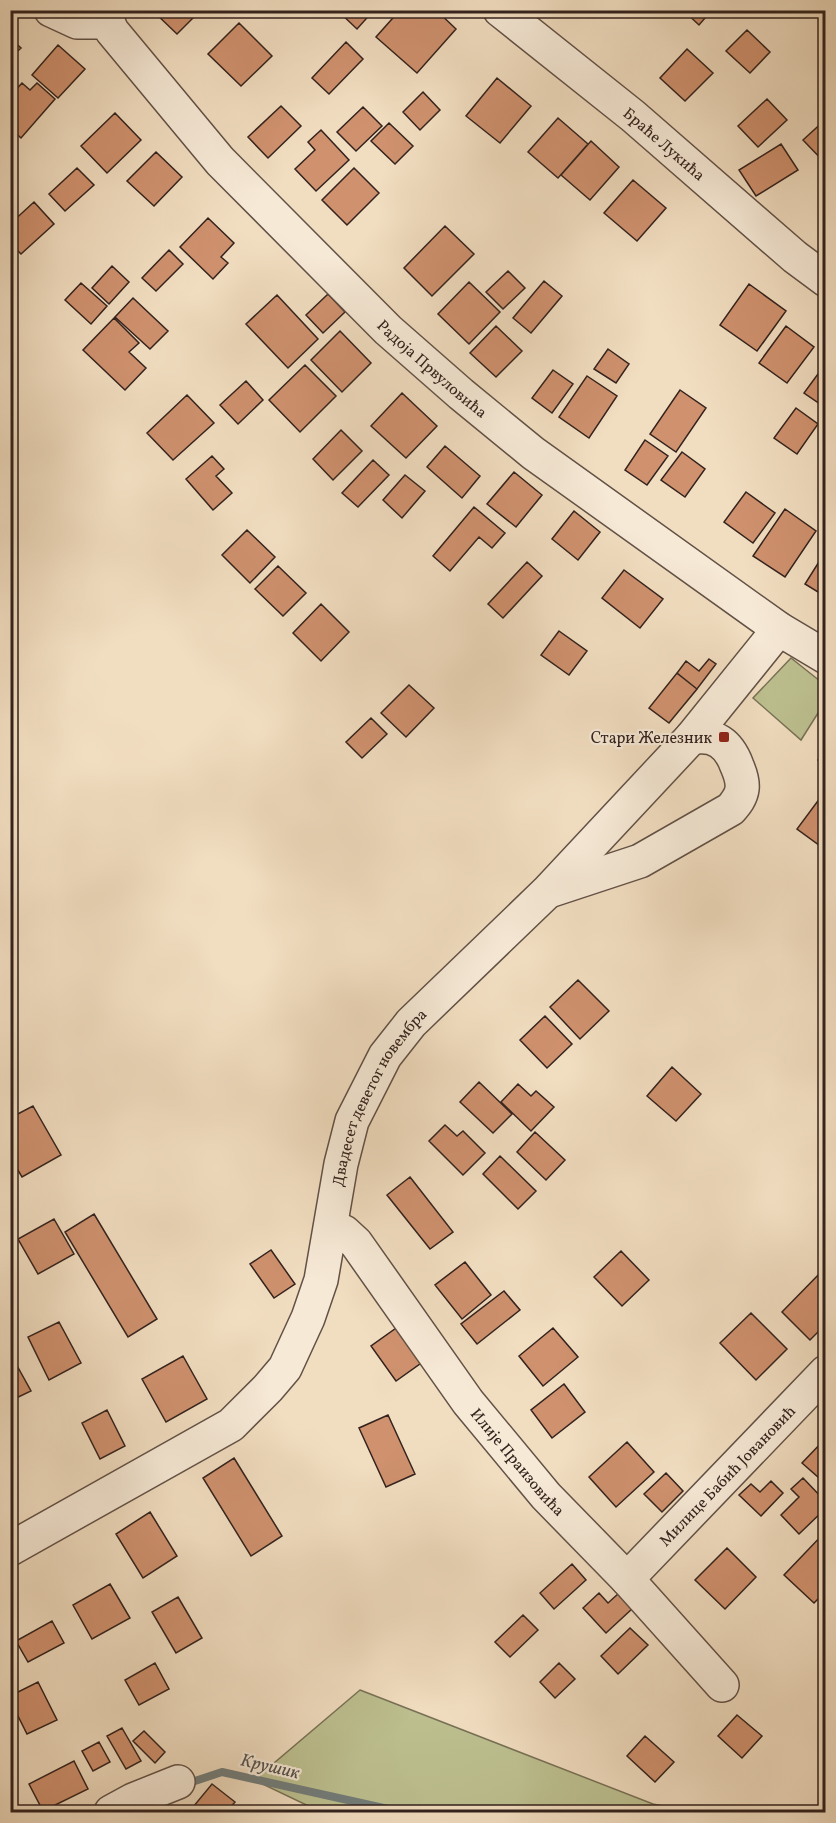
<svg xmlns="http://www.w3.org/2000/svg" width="836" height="1823" font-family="Vollkorn,serif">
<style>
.green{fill:#bdc090;stroke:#787156;stroke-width:1.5}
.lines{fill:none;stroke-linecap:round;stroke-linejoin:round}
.stream{stroke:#727d7b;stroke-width:8}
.building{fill:#cf916e;stroke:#33221d;stroke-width:1.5}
.minor-casing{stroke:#625146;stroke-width:36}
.minor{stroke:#f6e9d6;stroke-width:33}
.poi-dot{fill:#8f2418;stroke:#f6e9d6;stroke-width:2}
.labels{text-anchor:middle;stroke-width:4.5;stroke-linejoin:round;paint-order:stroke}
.street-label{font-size:16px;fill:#33221d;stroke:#f6e9d6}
.poi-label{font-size:16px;fill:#33221d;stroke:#f6e9d6;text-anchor:end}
.water-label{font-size:18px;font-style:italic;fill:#52504c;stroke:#f6e9d6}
</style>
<rect width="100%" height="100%" fill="#f1ddc0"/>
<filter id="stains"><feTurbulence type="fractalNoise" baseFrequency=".00333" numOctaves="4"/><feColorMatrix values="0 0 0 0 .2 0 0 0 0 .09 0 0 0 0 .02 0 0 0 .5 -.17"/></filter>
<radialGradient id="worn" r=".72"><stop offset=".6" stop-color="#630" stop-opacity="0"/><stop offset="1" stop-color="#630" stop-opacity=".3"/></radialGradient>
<!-- green -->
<path class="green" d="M791 658 825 685V702L801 740 753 698Z
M360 1690 653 1804 692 1812H321L254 1780Z"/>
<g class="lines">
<!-- stream -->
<path class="stream" d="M183 1785 222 1772 388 1809 398 1812"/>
</g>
<!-- building -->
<path class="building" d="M152 10H200V11L177 34Z
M337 10H374L357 29Z
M400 10H436L456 29 417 73 376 37Z
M683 10H712L699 25Z
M239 23 272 56 241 86 208 54Z
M747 30 770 52 750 73 726 51Z
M10 38 21 48 10 58Z
M346 42 363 59 329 94 312 78Z
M58 45 85 69 58 98 32 75Z
M687 49 713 73 685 101 660 78Z
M497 78 531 106 500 143 466 116Z
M22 83 30 90 37 83 55 99 21 138 10 128V96Z
M423 92 440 110 420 130 403 112Z
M767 99 787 120 758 147 738 126Z
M281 106 301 126 268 158 248 137Z
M363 107 382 126 356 151 337 132Z
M115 113 141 140 107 173 81 146Z
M558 118 588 144 558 178 528 152Z
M826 119V164L803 140Z
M389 123 413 146 395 164 371 141Z
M321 130 349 160 316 191 295 169 315 150 308 142Z
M591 141 619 167 590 200 561 175Z
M781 144 798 170 756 196 739 170Z
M156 152 182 177 154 206 127 181Z
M77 168 94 185 65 211 49 194Z
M354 168 379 193 347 225 322 200Z
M633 180 666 208 637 241 604 213Z
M34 202 54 224 21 254 10 243V224Z
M208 218 234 243 221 257 228 263 213 279 180 247Z
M445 226 474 254 432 296 404 268Z
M169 250 183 264 156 291 142 278Z
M112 266 129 282 109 304 92 288Z
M508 271 525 288 503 309 486 292Z
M544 281 562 296 531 333 513 318Z
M469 282 500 312 469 344 438 314Z
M81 283 107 306 91 324 65 300Z
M749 284 786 311 757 351 720 325Z
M328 294 345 312 323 333 306 315Z
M277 295 318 339 288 368 246 324Z
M133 298 168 331 150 349 115 317Z
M114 318 139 343 129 352 146 368 125 390 83 350Z
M496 326 522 351 496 377 470 353Z
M786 326 814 347 787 383 759 363Z
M340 331 371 363 342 392 311 360Z
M608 349 629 364 616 383 594 369Z
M826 363V408L804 393Z
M305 365 336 396 300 432 269 400Z
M553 370 573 384 552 413 532 398Z
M587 376 617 396 589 438 559 417Z
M246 381 263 400 238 424 220 405Z
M680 390 706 408 676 452 650 434Z
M402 393 437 426 406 458 371 426Z
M187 395 214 423 173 460 147 433Z
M796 408 818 424 797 454 774 438Z
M341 430 362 451 333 480 313 459Z
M645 440 668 456 647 485 625 470Z
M445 446 480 476 462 498 427 467Z
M682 452 705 469 685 497 661 480Z
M212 456 224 469 216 476 232 493 213 510 186 479Z
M373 460 389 475 358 507 342 493Z
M514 472 542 495 516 527 487 504Z
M405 475 425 491 402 518 383 500Z
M746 492 775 513 753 543 724 522Z
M474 507 505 533 492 548 479 537 450 571 433 556Z
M785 509 816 531 785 577 753 556Z
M574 511 600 532 578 560 552 539Z
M247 530 275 557 250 583 222 555Z
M822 557 826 559V597L805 584Z
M527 562 542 576 503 618 488 604Z
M278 566 306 593 283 616 255 589Z
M624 570 663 599 640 628 602 598Z
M321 604 349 632 321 661 293 633Z
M559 631 587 651 569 675 541 655Z
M709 659 716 664 697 689 677 673 686 661 699 671Z
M677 673 697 689 669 723 649 708Z
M409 685 434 708 406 737 381 713Z
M371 718 387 734 362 758 346 742Z
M826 750V765L818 760Z
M826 790V845L823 848 797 829Z
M578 980 609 1011 580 1039 550 1007Z
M545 1016 572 1044 547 1068 520 1040Z
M672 1067 701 1094 676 1121 647 1096Z
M479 1082 512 1114 493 1133 460 1102Z
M518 1084 531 1096 536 1091 554 1107 531 1131 501 1102Z
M33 1106 61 1155 22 1177 10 1157V1118Z
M445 1125 457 1136 463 1131 485 1153 463 1175 429 1141Z
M535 1132 565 1160 546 1180 517 1152Z
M500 1156 536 1191 518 1209 483 1174Z
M410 1177 453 1232 430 1249 387 1195Z
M94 1214 157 1319 128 1337 65 1232Z
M54 1219 74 1254 38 1274 18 1239Z
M271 1250 295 1284 274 1298 250 1264Z
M621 1251 649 1280 622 1306 594 1277Z
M465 1262 491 1295 462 1319 435 1285Z
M824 1269 826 1324 810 1340 782 1312Z
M504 1291 520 1310 477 1344 461 1324Z
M751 1313 787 1349 756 1380 720 1343Z
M59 1322 81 1363 49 1380 28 1337Z
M399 1326 424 1361 396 1381 371 1346Z
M553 1328 578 1357 543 1386 519 1356Z
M10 1353 31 1391 10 1401Z
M183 1356 207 1399 166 1422 142 1379Z
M564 1384 585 1412 552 1438 531 1410Z
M107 1410 125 1446 100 1459 82 1423Z
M388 1415 415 1474 386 1487 359 1428Z
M824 1440 826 1442V1484L802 1463Z
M627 1442 654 1472 616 1507 589 1477Z
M234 1458 282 1536 251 1556 203 1478Z
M666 1473 683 1491 662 1512 644 1494Z
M803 1478 826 1502V1508L799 1534 781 1515 799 1497 791 1489Z
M771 1481 783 1493 761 1516 739 1495 751 1484 760 1492Z
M150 1512 177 1556 143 1578 116 1534Z
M826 1531V1591L814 1603 784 1575Z
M727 1548 756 1577 725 1609 695 1580Z
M572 1564 586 1580 554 1609 540 1593Z
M110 1584 130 1618 92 1639 73 1605Z
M599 1593 608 1603 619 1593 633 1608 606 1633 583 1608Z
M178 1597 202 1638 176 1653 152 1612Z
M523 1615 538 1630 510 1657 495 1642Z
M52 1621 64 1643 28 1662 16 1641Z
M630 1628 648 1645 618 1674 601 1656Z
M155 1663 169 1689 139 1705 125 1680Z
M559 1663 575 1679 555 1698 540 1682Z
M38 1682 57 1720 27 1734 10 1700V1696Z
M737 1715 762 1736 742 1758 718 1736Z
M122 1728 141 1761 126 1769 107 1736Z
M144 1731 165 1752 155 1763 133 1741Z
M645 1736 674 1762 655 1782 627 1756Z
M99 1742 110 1762 93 1771 82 1751Z
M74 1761 88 1789 43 1811 29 1784Z
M212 1784 235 1802 226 1812H200L193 1807Z"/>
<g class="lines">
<!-- minor casing -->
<g class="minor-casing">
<g id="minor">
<path d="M51 10 77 22H108"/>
<path id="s1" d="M109 10 108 22 112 31 220 161 388 330 461 394 533 453 779 629 826 657"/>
<path id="s2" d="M500 10 633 116 795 257 826 280"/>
<path d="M552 890 640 861 731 809C736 803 741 797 742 789 743 782 740 773 737 766 729 744 715 733 691 738"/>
<path id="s3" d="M331 1226 344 1232 356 1243 468 1402 546 1496 627 1579 722 1685"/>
<path id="s4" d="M10 1549 231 1425 268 1388 285 1368 308 1318 321 1280 341 1164 352 1121 385 1056 411 1023 547 892 691 738 779 629"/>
<path id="s5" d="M627 1579 826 1372"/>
<path d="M111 1812 133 1800 178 1782"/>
</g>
</g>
<!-- minor -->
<use href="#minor" class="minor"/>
</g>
<!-- markers -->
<rect class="poi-dot" x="718" y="731" width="12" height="12" rx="3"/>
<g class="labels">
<!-- street labels -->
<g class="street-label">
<text dy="6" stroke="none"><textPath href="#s2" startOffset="212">Браће Лукића</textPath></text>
<text dy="6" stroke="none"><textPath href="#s1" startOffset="488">Радоја Првуловића</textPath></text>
<text dy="6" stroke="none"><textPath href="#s4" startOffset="622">Двадесет деветог новембра</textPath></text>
<text dy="6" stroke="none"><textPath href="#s3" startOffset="303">Илије Праизовића</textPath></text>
<text dy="6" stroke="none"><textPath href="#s5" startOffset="144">Милице Бабић Јовановић</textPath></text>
</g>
<!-- poi labels -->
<g class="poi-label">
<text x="712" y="743">Стари Железник</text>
</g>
<!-- water labels -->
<g class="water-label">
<text transform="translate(270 1766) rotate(13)" y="6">Крушик</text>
</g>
</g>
<!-- margin -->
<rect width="836" height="1823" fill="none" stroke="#f1ddc0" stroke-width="36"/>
<rect x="12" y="12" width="812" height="1799" fill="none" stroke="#33221d" stroke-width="3"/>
<rect x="18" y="18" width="800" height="1787" fill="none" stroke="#33221d" stroke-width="1.5"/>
<rect width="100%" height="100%" filter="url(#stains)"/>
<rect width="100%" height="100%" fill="url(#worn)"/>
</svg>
